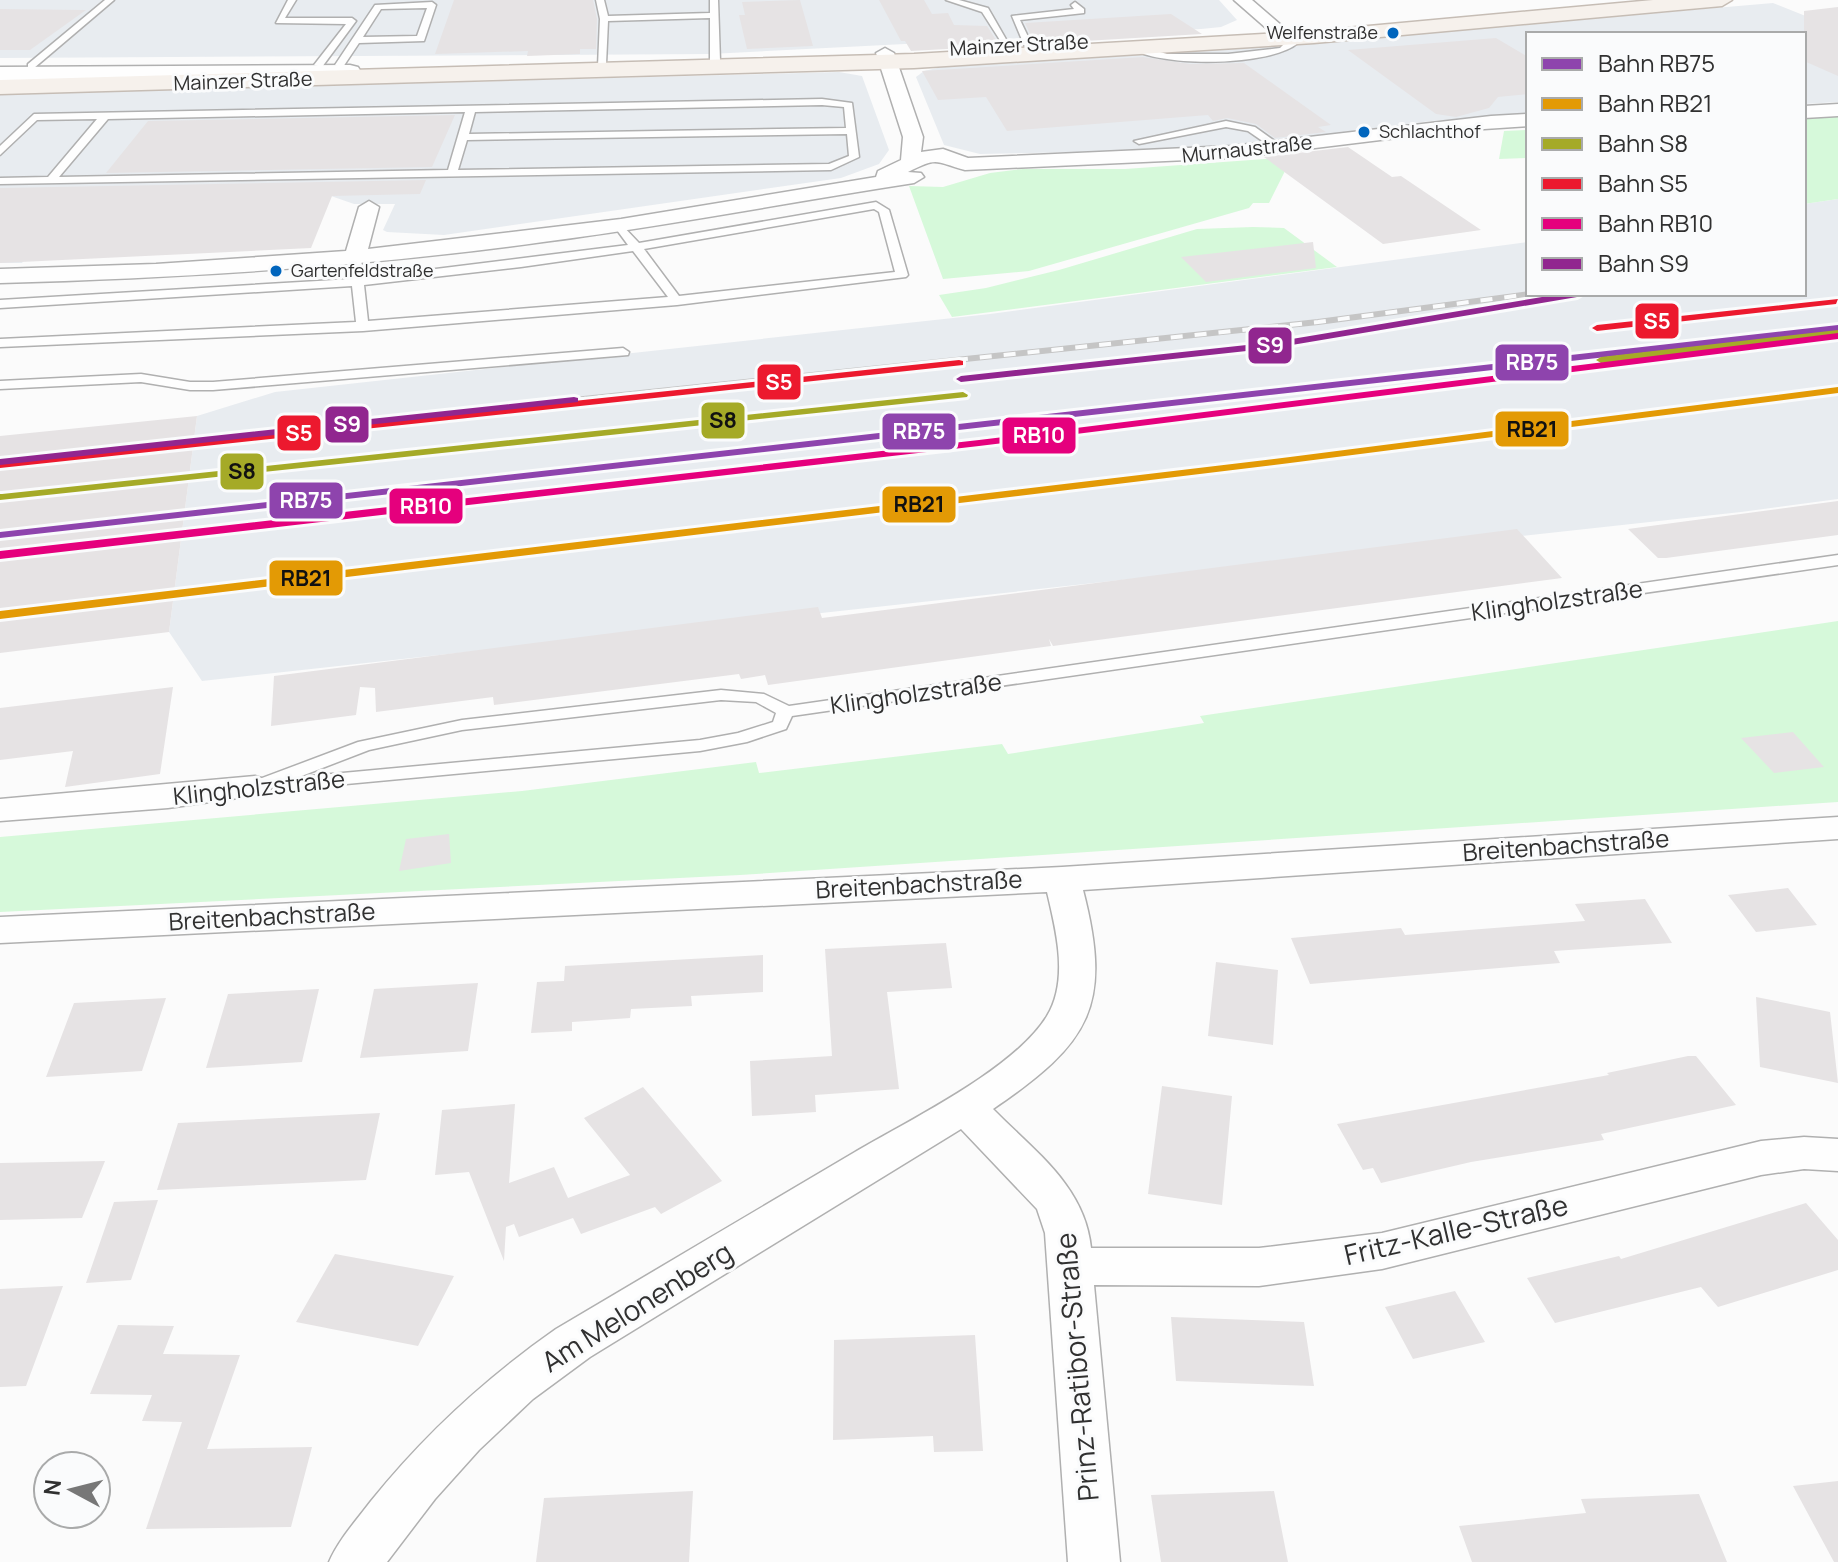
<svg xmlns="http://www.w3.org/2000/svg" width="1838" height="1562" font-family="Manrope,sans-serif">
<style>
.built{fill:#e8ecf0}
.green{fill:#d6f9da}
.building{fill:#e6e3e4}
.lines{fill:none;stroke-linecap:round;stroke-linejoin:round}
.service-casing{stroke:#b0b0b0;stroke-width:3}
.minor-casing{stroke:#b0b0b0;stroke-width:3}
.tertiary-casing{stroke:#b0b0b0;stroke-width:3}
.primary-casing{stroke:#c6bdb5;stroke-width:3}
.service{fill:#fefefe;fill-rule:evenodd}
.minor{fill:#fefefe;fill-rule:evenodd}
.tertiary{fill:#fefefe;fill-rule:evenodd}
.primary{fill:#f6f1ec;fill-rule:evenodd}
.rail-casing{stroke:#c5c5c5;stroke-width:6}
.rail{stroke:#fafbfc;stroke-width:4;stroke-dasharray:12;stroke-linecap:butt}
.rail-1-casing{stroke:#fafbfc;stroke-width:6}
.rail-2-casing{stroke:#fafbfc;stroke-width:6}
.rail-3-casing{stroke:#fafbfc;stroke-width:6}
.rail-4-casing{stroke:#fafbfc;stroke-width:6}
.rail-5-casing{stroke:#fafbfc;stroke-width:6}
.rail-6-casing{stroke:#fafbfc;stroke-width:6}
.rail-1{fill:#8e44ad;fill-rule:evenodd}
.rail-2{fill:#e39a05;fill-rule:evenodd}
.rail-3{fill:#a5aa27;fill-rule:evenodd}
.rail-4{fill:#ec192e;fill-rule:evenodd}
.rail-5{fill:#e5007d;fill-rule:evenodd}
.rail-6{fill:#91268f;fill-rule:evenodd}
.bus-dot{fill:#0065bd;stroke:#fafbfc;stroke-width:3}
.labels{text-anchor:middle;stroke-width:6;stroke-linejoin:round;paint-order:stroke}
.far-bus-label{font-size:18px;fill:#303030;stroke:#fafbfc;text-anchor:start}
.far-street-label{font-size:20px;fill:#303030;stroke:#fafbfc}
.street-label{font-size:24px;fill:#303030;stroke:#fafbfc}
.near-street-label{font-size:28px;fill:#303030;stroke:#fafbfc}
.line-badge{stroke:#fafbfc;stroke-width:3}
.badge-label{font-size:22px;text-anchor:middle;font-weight:bold;fill:#fff}
.pale-badge-label{font-size:22px;text-anchor:middle;font-weight:bold;fill:#111}
</style>
<rect width="100%" height="100%" fill="#fbfbfb"/>
<!-- built -->
<path class="built" d="M0 0H1219L1237 20 1221 27 1201 29 710 54 0 58Z
M1773 3 1838 29V102L1804 104V34H1528V114L1431 121 1240 145 1131 151 980 154 944 145 916 77 924 71 946 66 1273 46Z
M839 72 862 76 889 150 879 164 841 178 444 235 387 232 383 230 395 204H354L331 196 31 250 22 263H0V94Z
M1838 199V499L1741 512 202 681 169 632 197 416 275 392 990 314 1528 242V294H1804V204Z"/>
<!-- green -->
<path class="green" d="M1838 116V199L1804 204V118Z
M1528 130V158L1499 159 1504 131Z
M1292 157 1269 203H1253L1249 208 1029 271 943 279 909 186 943 187 990 173 1023 169H1125Z
M1253 227 1284 228 1337 267 952 317 939 295 986 288 1059 270 1197 229Z
M1838 621V802L740 875 0 912V837L522 791 756 762 759 773 1002 744 1008 754 1204 723 1200 716Z"/>
<!-- building -->
<path class="building" d="M454 0H593L597 19 596 49H580V54L527 56 528 51 435 54Z
M800 0 813 46 747 49 739 15H745L742 2Z
M879 0H924L932 14 948 13 954 25 987 26 1000 46 911 51 905 41H901Z
M1838 7V76L1804 61V11Z
M0 9 86 10 30 50H0Z
M1171 14 1202 34 1035 44 1025 23Z
M1496 38 1528 57V94L1498 97 1489 108 1456 117 1436 114 1348 50Z
M1143 57 1190 64 1244 63 1331 125 1318 127 1326 132 1275 138 1256 124 1227 118 1213 121 1208 115 1007 131 986 97 938 100 922 71Z
M455 115 432 167 106 173 148 121Z
M1348 147 1392 177 1401 176 1481 230 1383 244 1264 157Z
M426 180 420 194 332 196 311 248 0 263V188Z
M1313 242 1316 268 1206 282 1181 257Z
M197 416 169 632 0 653V436Z
M1838 501V535L1666 558H1658L1628 529Z
M1517 529 1562 578 1053 646 1049 639 1051 646 768 685 765 675 741 679 739 674 494 705 493 697 376 712 375 688 360 687 356 715 271 726 274 676 818 607 822 618Z
M173 687 160 774 65 787 73 751 0 760V708Z
M1793 732 1824 767 1774 773 1741 738Z
M449 834 451 863 399 871 406 839Z
M1788 888 1817 925 1756 932 1728 895Z
M1645 899 1672 943 1554 951 1560 963 1310 984 1291 938 1401 928 1405 935 1585 921 1575 904Z
M946 943 952 988 887 992 899 1089 815 1095 816 1112 752 1116 750 1061 832 1056 825 949Z
M763 955V992L691 996 692 1006 631 1009 630 1018 572 1022V1031L531 1033 537 982 564 981 565 966Z
M1216 962 1278 970 1273 1045 1208 1036Z
M478 983 468 1051 360 1058 374 989Z
M319 989 302 1062 206 1068 228 994Z
M1756 997 1830 1012 1838 1083 1760 1067Z
M166 998 142 1071 46 1077 74 1003Z
M1688 1056H1696L1736 1105 1601 1134 1604 1140 1471 1162 1381 1183 1373 1168 1363 1170 1337 1124 1609 1075 1607 1073Z
M1162 1086 1232 1096 1222 1205 1148 1194Z
M643 1087 722 1181 661 1214 655 1207 581 1234 573 1218 519 1237 514 1224 506 1227 504 1261 469 1172 435 1175 442 1110 515 1104 509 1183 554 1167 568 1198 630 1175 584 1118Z
M380 1113 366 1180 157 1190 178 1123Z
M105 1161 82 1218 0 1220V1163Z
M158 1200 131 1280 86 1283 114 1202Z
M1806 1203 1838 1240V1270L1718 1307 1701 1287 1555 1323 1527 1278 1619 1256 1621 1259Z
M335 1254 454 1276 418 1346 296 1322Z
M63 1286 26 1386 0 1387V1289Z
M1455 1291 1485 1342 1413 1359 1385 1307Z
M1171 1317 1304 1322 1314 1386 1176 1381Z
M118 1325 174 1326 163 1354 240 1355 207 1449 312 1447 291 1527 146 1529 182 1422 142 1421 152 1395 90 1394Z
M975 1335 983 1451 934 1452 933 1436 833 1440 834 1340Z
M1838 1481V1562H1834L1793 1486Z
M693 1491 689 1562H536L544 1498Z
M1274 1491 1288 1562H1161L1151 1495Z
M1699 1494 1727 1562H1472L1459 1526 1586 1513 1581 1499Z"/>
<g class="lines">
<!-- service casing -->
<g class="service-casing">
<path id="service" d="M105 0H114L34 68H28V64Z
M288 0H296L285 18H352L356 21 322 67 314 65 346 24 276 23Z
M596 0H604L608 16 710 13V0H718L720 61 715 64 710 61V18L608 21 606 64 598 66 600 19Z
M946 0H959L988 8 1011 48H1005L982 12Z
M432 2 436 5 424 41 359 43 343 67 335 65 375 5ZM427 8 417 36 363 37 381 9Z
M1075 2 1084 9V13L1020 20 1032 45 1025 47 1012 16 1074 9 1071 5Z
M1293 35 1298 43C1272 66 1160 68 1131 48L1135 45 1167 54H1228L1280 48Z
M822 99 852 103 859 157 831 170 0 184V178L48 177 97 119 37 120 0 155V146L34 114ZM822 105 844 107 846 128 469 134 475 112ZM465 112 448 170 59 177 108 119ZM847 134 849 156 829 164 458 170 467 140Z
M1226 121 1255 127 1283 147 1274 149 1248 131 1226 127 1139 144 1134 141Z
M876 202 889 210 908 275 906 277 677 305 363 331 0 347V339L356 322 352 286 0 308V300L352 279 349 258 355 255 361 258 363 278 628 245 614 226 620 223 639 243ZM874 209 879 212 895 272 679 296 644 249ZM633 251 668 297 368 321 364 285 521 267Z
M623 348 629 352 628 355 213 390H190L141 382 0 389V381L141 374 190 382H213Z
M1838 555V565L792 716 786 729 747 742 700 751 282 790 274 786 255 793 246 787 249 783 358 742 462 720 721 690 764 694 789 706ZM721 700 756 702 776 713 773 722 738 733 700 740 299 777 369 750 462 730Z"/>
</g>
<!-- minor casing -->
<g class="minor-casing">
<path id="minor" d="M1234 0H1252L1296 38 1288 43 1282 42Z
M885 48 894 53 923 137 921 152 943 149 968 158 1232 146 1491 116 1528 114V126L1454 131 1232 158 965 170C935 162 939 156 908 172L921 173 924 177 914 183C790 202 667 226 543 242 363 267 182 278 0 283V269L156 264 346 251 359 207 369 201 379 207 368 249 621 219 876 177 878 171 901 160 903 137 876 53Z
M1838 104V116L1804 118V106Z
M255 776 267 780 272 787 267 794 168 808 0 821V799Z
M1838 817V839L1083 890C1113 1006 1090 1043 993 1109 1034 1151 1085 1186 1091 1248H1259L1382 1233 1761 1141 1804 1137 1838 1139V1171L1804 1169 1761 1175 1382 1269 1259 1286 1094 1285 1120 1562H1068L1045 1233 1037 1209 961 1129 590 1357 533 1399 479 1450 435 1499 387 1562H329C339 1539 356 1521 371 1501 425 1434 486 1378 556 1329 656 1270 755 1211 855 1152 909 1120 1015 1069 1047 1016 1069 980 1056 930 1047 892L0 943V917L1062 867Z"/>
</g>
<!-- tertiary casing -->
<g class="tertiary-casing">
<path id="tertiary" d="M350 65 358 67 361 72 358 77 0 81V67Z"/>
</g>
<!-- primary casing -->
<g class="primary-casing">
<path id="primary" d="M1653 0H1732L1722 6 1314 43 914 68 0 94V80L914 54 1314 31Z"/>
</g>
<!-- service -->
<use href="#service" class="service"/>
<!-- minor -->
<use href="#minor" class="minor"/>
<!-- tertiary -->
<use href="#tertiary" class="tertiary"/>
<!-- primary -->
<use href="#primary" class="primary"/>
<!-- rail casing -->
<g class="rail-casing">
<path id="rail" d="M574 400 1318 322 1530 294"/>
</g>
<!-- rail -->
<use href="#rail" class="rail"/>
<!-- rail-1 casing -->
<g class="rail-1-casing">
<path id="rail-1" d="M1838 325V331L0 538V532Z"/>
</g>
<!-- rail-2 casing -->
<g class="rail-2-casing">
<path id="rail-2" d="M1838 387V393L1290 463 0 619V611L1290 457Z"/>
</g>
<!-- rail-3 casing -->
<g class="rail-3-casing">
<path id="rail-3" d="M1838 330V336L1601 363 1596 360 1601 357Z
M963 392 968 395 967 397 0 500V494H2Z"/>
</g>
<!-- rail-4 casing -->
<g class="rail-4-casing">
<path id="rail-4" d="M1838 299 1836 304 1597 331 1592 328 1597 325Z
M959 360 963 361V365L0 468V462Z"/>
</g>
<!-- rail-5 casing -->
<g class="rail-5-casing">
<path id="rail-5" d="M1838 333V339L979 446 0 559V551L979 440Z"/>
</g>
<!-- rail-6 casing -->
<g class="rail-6-casing">
<path id="rail-6" d="M1560 294H1582L1577 297 1274 348 961 382 956 379 961 376 1274 342Z
M574 397 578 398V402L0 465V459Z"/>
</g>
<!-- rail-1 -->
<use href="#rail-1" class="rail-1"/>
<!-- rail-2 -->
<use href="#rail-2" class="rail-2"/>
<!-- rail-3 -->
<use href="#rail-3" class="rail-3"/>
<!-- rail-4 -->
<use href="#rail-4" class="rail-4"/>
<!-- rail-5 -->
<use href="#rail-5" class="rail-5"/>
<!-- rail-6 -->
<use href="#rail-6" class="rail-6"/>
</g>
<!-- markers -->
<g class="bus-dot">
<circle cx="1393" cy="33" r="7"/>
<circle cx="1364" cy="132" r="7"/>
<circle cx="276" cy="271" r="7"/>
</g>
<g class="labels">
<!-- far-bus labels -->
<g class="far-bus-label">
<text x="1378" y="39" text-anchor="end">Welfenstraße</text>
<text x="1379" y="138">Schlachthof</text>
<text x="291" y="277">Gartenfeldstraße</text>
</g>
<!-- far-street labels -->
<g class="far-street-label">
<text transform="translate(1019 45) rotate(-3)" y="7">Mainzer Straße</text>
<text transform="translate(243 81) rotate(-2)" y="7">Mainzer Straße</text>
<text transform="translate(1247 149) rotate(-6)" y="7">Murnaustraße</text>
</g>
<!-- street labels -->
<g class="street-label">
<text transform="translate(1557 601) rotate(-8)" y="8">Klingholzstraße</text>
<text transform="translate(916 694) rotate(-8)" y="8">Klingholzstraße</text>
<text transform="translate(259 788) rotate(-6)" y="8">Klingholzstraße</text>
<text transform="translate(1566 846) rotate(-4)" y="8">Breitenbachstraße</text>
<text transform="translate(919 885) rotate(-3)" y="8">Breitenbachstraße</text>
<text transform="translate(272 917) rotate(-3)" y="8">Breitenbachstraße</text>
</g>
<!-- near-street labels -->
<g class="near-street-label">
<text transform="translate(1456 1230) rotate(-13)" y="10">Fritz-Kalle-Straße</text>
<text transform="translate(637 1307) rotate(-32)" y="10">Am Melonenberg</text>
<text transform="translate(1077 1367) rotate(-95)" y="10">Prinz-Ratibor-Straße</text>
</g>
</g>
<g class="line-badge">
<rect x="1634" y="302" width="46" height="38" rx="8" fill="#ec192e"/>
<rect x="1247" y="326" width="46" height="39" rx="8" fill="#91268f"/>
<rect x="1494" y="343" width="76" height="39" rx="8" fill="#8e44ad"/>
<rect x="756" y="363" width="46" height="38" rx="8" fill="#ec192e"/>
<rect x="700" y="401" width="46" height="39" rx="8" fill="#a5aa27"/>
<rect x="324" y="405" width="46" height="39" rx="8" fill="#91268f"/>
<rect x="1494" y="410" width="76" height="38" rx="8" fill="#e39a05"/>
<rect x="881" y="412" width="76" height="39" rx="8" fill="#8e44ad"/>
<rect x="276" y="414" width="46" height="38" rx="8" fill="#ec192e"/>
<rect x="1001" y="416" width="76" height="39" rx="8" fill="#e5007d"/>
<rect x="219" y="452" width="46" height="39" rx="8" fill="#a5aa27"/>
<rect x="268" y="481" width="76" height="39" rx="8" fill="#8e44ad"/>
<rect x="881" y="485" width="76" height="39" rx="8" fill="#e39a05"/>
<rect x="388" y="487" width="76" height="38" rx="8" fill="#e5007d"/>
<rect x="268" y="559" width="76" height="38" rx="8" fill="#e39a05"/>
</g>
<g class="badge-label">
<text x="1657" y="329">S5</text>
<text x="1270" y="353">S9</text>
<text x="1532" y="370">RB75</text>
<text x="779" y="390">S5</text>
<text x="347" y="432">S9</text>
<text x="919" y="439">RB75</text>
<text x="299" y="441">S5</text>
<text x="1039" y="443">RB10</text>
<text x="306" y="508">RB75</text>
<text x="426" y="514">RB10</text>
</g>
<g class="pale-badge-label">
<text x="723" y="428">S8</text>
<text x="1532" y="437">RB21</text>
<text x="242" y="479">S8</text>
<text x="919" y="512">RB21</text>
<text x="306" y="586">RB21</text>
</g>
<!-- legend -->
<rect x="1526" y="32" width="280" height="264" fill="#fafbfc" stroke="#a9aaaa" stroke-width="2"/>
<rect x="1542" y="58" width="40" height="12" fill="#8e44ad" stroke="#a9aaaa" stroke-width="2"/>
<text x="1598" y="72" font-size="24" fill="#303030">Bahn RB75</text>
<rect x="1542" y="98" width="40" height="12" fill="#e39a05" stroke="#a9aaaa" stroke-width="2"/>
<text x="1598" y="112" font-size="24" fill="#303030">Bahn RB21</text>
<rect x="1542" y="138" width="40" height="12" fill="#a5aa27" stroke="#a9aaaa" stroke-width="2"/>
<text x="1598" y="152" font-size="24" fill="#303030">Bahn S8</text>
<rect x="1542" y="178" width="40" height="12" fill="#ec192e" stroke="#a9aaaa" stroke-width="2"/>
<text x="1598" y="192" font-size="24" fill="#303030">Bahn S5</text>
<rect x="1542" y="218" width="40" height="12" fill="#e5007d" stroke="#a9aaaa" stroke-width="2"/>
<text x="1598" y="232" font-size="24" fill="#303030">Bahn RB10</text>
<rect x="1542" y="258" width="40" height="12" fill="#91268f" stroke="#a9aaaa" stroke-width="2"/>
<text x="1598" y="272" font-size="24" fill="#303030">Bahn S9</text>
<!-- north arrow -->
<g transform="translate(72 1490) rotate(277)"><circle r="38" fill="#fafbfc" stroke="#a9aaaa" stroke-width="2"/>
<path d="M0-6L14 30L0 20L-14 30Z" fill="#777777"/>
<text y="-12" font-size="22" font-weight="bold" text-anchor="middle" fill="#303030">N</text>
</g>
</svg>
